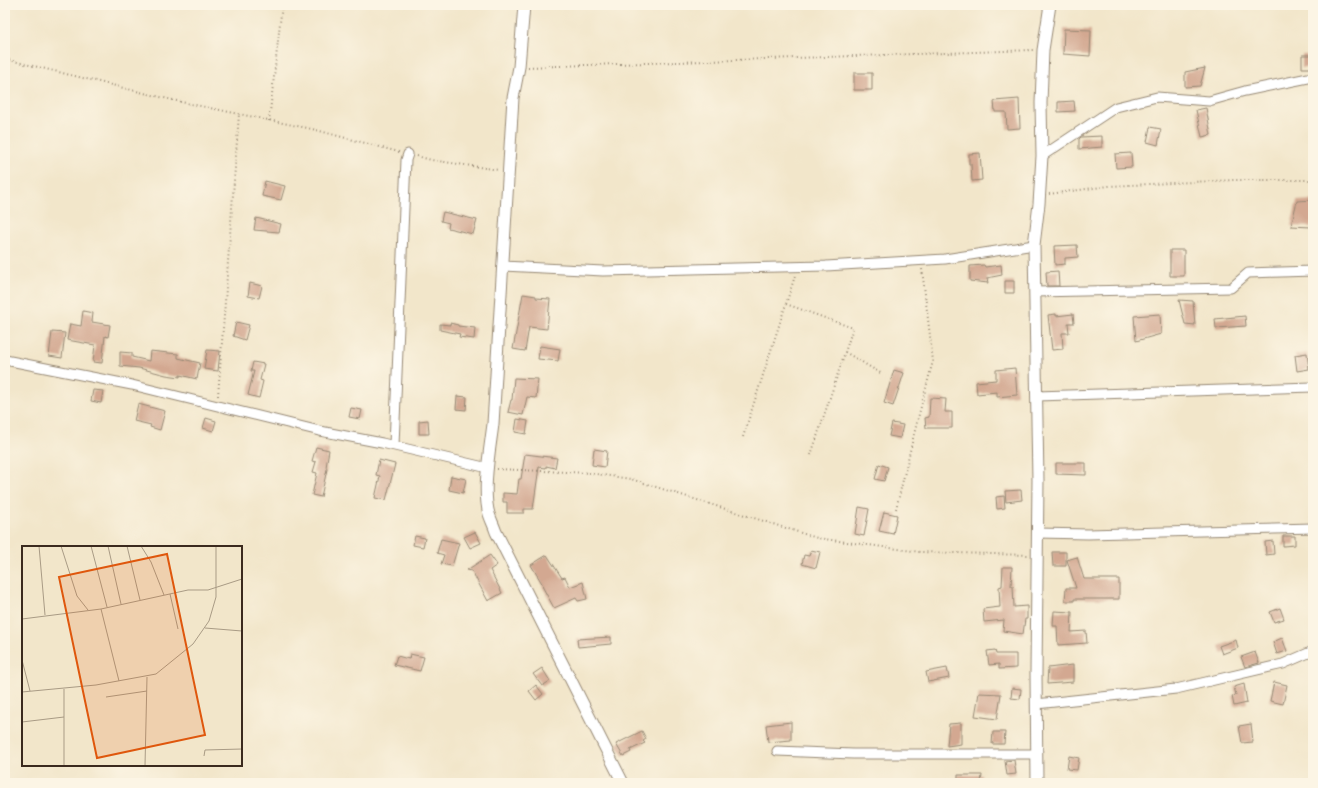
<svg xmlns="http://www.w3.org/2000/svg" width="1318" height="788" font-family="Vollkorn,serif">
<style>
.building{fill:#d3a891}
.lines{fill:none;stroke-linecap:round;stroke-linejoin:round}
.minor-casing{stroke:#968874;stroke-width:11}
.tertiary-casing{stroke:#968874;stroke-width:13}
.path{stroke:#968874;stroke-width:2;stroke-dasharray:1 3;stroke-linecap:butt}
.minor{stroke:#fff;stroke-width:9}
.tertiary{stroke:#fff;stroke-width:11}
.inset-road{fill:none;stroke:#a99b85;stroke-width:1}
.view{fill:#df570d;fill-opacity:0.15;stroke:#df570d;stroke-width:2}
.inset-edge{fill:none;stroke:#3b2a1e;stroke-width:2}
</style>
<rect width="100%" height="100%" fill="#fcf5e5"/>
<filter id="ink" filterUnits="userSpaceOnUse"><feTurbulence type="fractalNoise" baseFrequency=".025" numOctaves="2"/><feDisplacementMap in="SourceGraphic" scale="8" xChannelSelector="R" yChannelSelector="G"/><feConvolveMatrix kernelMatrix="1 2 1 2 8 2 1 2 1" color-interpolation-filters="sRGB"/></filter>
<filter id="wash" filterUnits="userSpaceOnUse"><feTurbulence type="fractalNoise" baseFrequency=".012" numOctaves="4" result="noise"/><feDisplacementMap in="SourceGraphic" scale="16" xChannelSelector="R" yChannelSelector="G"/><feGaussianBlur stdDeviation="0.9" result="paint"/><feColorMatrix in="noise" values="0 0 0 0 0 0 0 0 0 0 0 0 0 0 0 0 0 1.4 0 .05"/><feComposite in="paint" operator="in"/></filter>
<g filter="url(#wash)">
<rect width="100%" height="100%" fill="#f2e6ca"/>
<g id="blocks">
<!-- building -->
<path class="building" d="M1064 29 1091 30 1090 56 1063 54Z
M1302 55H1313V68H1302Z
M1205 68 1200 86 1185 87V72Z
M854 73H872V90H854Z
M1019 99 1020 128 1007 129 1006 112H995L994 101Z
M1074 101 1075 111 1058 112V102Z
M1206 108 1211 135 1202 137 1196 110Z
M1150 127 1161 129 1158 145 1147 142Z
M1102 136V147L1079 149V139L1081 137Z
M980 153 982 180 972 181 971 164H969V154Z
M1131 153 1132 167 1116 168 1115 154Z
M265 181 285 186 281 200 262 196Z
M1313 200V215L1311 227 1291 226 1297 201Z
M443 212 477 220 473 234 448 228 449 223 441 221Z
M256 218 281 224 279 232 254 230Z
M1077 245 1078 257 1065 258V264L1055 265 1054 246Z
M1170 250H1184V276H1170Z
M984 265 985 267 1001 265 1002 275 987 278 988 283 970 281V266Z
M1058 271 1059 286H1047L1046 272Z
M1005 281H1014V293H1005Z
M250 283 262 286 259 298 248 296Z
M523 294 536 296V298L550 299 547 329 529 327 525 351 513 349Z
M1179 300 1193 301 1195 325 1185 324Z
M83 311 93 313 92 322 110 325 108 337 105 336 102 363 93 362 95 345 67 340 70 324 81 326Z
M1056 314V316L1073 314 1074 323H1068L1069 333H1062L1063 349 1052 350 1048 315Z
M1160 314 1161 334 1136 341 1134 316Z
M1245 316 1246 326 1216 328 1215 319Z
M236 322 249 325 245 340 233 336Z
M450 323 458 325V326L475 328 474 339 459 337 460 334 440 330V324L450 325Z
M52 332 65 333 62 358 49 356Z
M540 346 560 349 558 361 538 359Z
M207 350 220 351 218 371 204 369Z
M150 351 178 354V358L200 363 197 379 180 375V377L166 375 139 368 120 366V352L132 353V357L149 361Z
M1307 353 1309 369 1297 371 1295 355Z
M253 362 264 364 260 380 263 381 259 398 248 395 254 371H251Z
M1015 368 1017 395 997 397V392L977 394 976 382 996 380V370Z
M894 370 904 373 893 406 884 403Z
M514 378 538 379 536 398 527 397 523 415 508 412 511 400H512Z
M93 390 103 391 101 403 91 401Z
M457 396 467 397 466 410 456 409Z
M930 398 946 399 945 412H952V428H926L925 418 929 417Z
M138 404 165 411 160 430 150 427 151 425 134 421Z
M351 408 362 410 360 419 349 417Z
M206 418 216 421 213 431 203 428Z
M517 419 528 421 526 434 515 432Z
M428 420 429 434H419V421Z
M892 423 903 425 900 438 889 436Z
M316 447 329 450 326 467 327 469 321 497 312 495 317 473 313 472 316 462 312 461Z
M594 449 607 451 605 467 592 465Z
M525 454 557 458 555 468 546 466V468L539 467 533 509H524V513H507V502H503V493L517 494 519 479H521Z
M379 460 395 464 386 500 375 498 380 476 376 475Z
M1056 463H1086V475L1056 474Z
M879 464 888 467 884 481 875 479Z
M451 476 466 479 463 493 449 490Z
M1021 490 1022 500 1006 502 1005 491Z
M1004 496 1005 508 997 509 996 497Z
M859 507 869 509 864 536 855 534Z
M884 512 897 515 893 534 879 531Z
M475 532 481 543 470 548 464 537Z
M415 536 425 538 423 547 413 545Z
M1283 536H1295V545L1283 546Z
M441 539 459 543 452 566 441 564 444 555 437 553Z
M1273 541 1274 554 1266 555 1265 542Z
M811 550 820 552 816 568 802 564 804 555 809 556Z
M1052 552H1066V566H1053Z
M490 555 497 565 490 570 502 593 488 601 472 571 467 570Z
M547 555 562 578 565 577 570 587 583 582 587 599 578 601 576 598 554 608 542 586 543 585 531 565Z
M1077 557 1084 579H1119V599H1074V601H1065L1066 588H1076L1067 560Z
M1003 567H1012L1011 586H1013L1014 607 1027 606V619H1025L1023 634 1003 631 1004 620 984 622 983 609 1000 607 999 587 1002 586Z
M1280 608 1284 619 1274 622 1270 612Z
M1054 611 1072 612 1071 632 1086 631 1087 643 1058 645 1057 626H1053Z
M611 637V644L578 647 577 639Z
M1282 638 1287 651 1277 654 1273 642Z
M1236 640 1238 648 1222 654 1219 646Z
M995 650 996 654H1016V668L999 669V664L989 665 987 651Z
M1255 652 1259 663 1245 667 1241 657Z
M410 654 424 657 420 671 394 665 397 656 409 659Z
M1073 665V682L1047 684 1048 668Z
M542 668 550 681 542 686 533 674Z
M947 668 949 678 928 682 926 672Z
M1274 682 1287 685 1283 704 1270 701Z
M1244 684 1247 703 1234 706 1232 696 1236 695 1234 687Z
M536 685 543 694 536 700 529 691Z
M1012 688 1021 689 1020 699 1011 698Z
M979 693 1001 694 997 719 975 716Z
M791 722V740L768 742 766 725Z
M961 723V744L947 746 949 724Z
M1251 724 1253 742 1242 743 1239 726Z
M642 731 646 739 643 741 645 743 630 750 631 752 623 756 616 744Z
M993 732H1005L1004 744H992Z
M1069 756 1079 758 1077 770 1067 769Z
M1014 760 1016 774 1007 775 1005 761Z
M958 775H982L981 783H958Z"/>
</g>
</g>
<g filter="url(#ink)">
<use href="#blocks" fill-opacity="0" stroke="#968874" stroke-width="1"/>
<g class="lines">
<!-- minor casing -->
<g class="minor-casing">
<path id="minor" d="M1042 156 1116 107 1157 97 1209 101 1245 91 1313 77
M503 266 603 271 826 266 945 259 1034 245
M1035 292 1231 288 1248 273 1313 271
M5 360 132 385 320 431 382 443 488 468
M1037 396 1313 387
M394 445 406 160 408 154
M1037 533 1088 534 1313 528
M1036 704 1176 689 1283 664 1313 651
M777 751 853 754H1037"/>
</g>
<!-- tertiary casing -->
<g class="tertiary-casing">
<path id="tertiary" d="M524 5 519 67 513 98 493 424C490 449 482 490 489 514 491 520 494 526 496 532L623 783
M1037 783 1036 673 1038 480 1034 245 1039 204 1042 156 1041 103 1043 50 1050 5"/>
</g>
<!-- path -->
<path class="path" d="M5 59 181 102 312 129 399 152
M528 67 1034 50
M269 121 282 5
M417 156 431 160 499 170
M1049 194 1109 186 1234 180H1313
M786 304 853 328 811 455
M845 352 882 374
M218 396 239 114
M743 437 795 276
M497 469 589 473 631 479 817 538 920 552 1028 555
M896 509 917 422 933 361 922 269"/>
<!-- minor -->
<use href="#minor" class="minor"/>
<!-- tertiary -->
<use href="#tertiary" class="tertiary"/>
</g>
</g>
<!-- overview -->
<g transform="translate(22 546)">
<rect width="220" height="220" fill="#f2e6ca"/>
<path class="inset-road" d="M17 0 23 69M39 0 55 50 66 64M69 0 85 61M86 0 99 58M105 0 118 54M119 0 129 16 142 49M148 48 156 83M79 63 97 135M0 73 79 63 166 44H186L220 33M183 82 220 85M0 114 8 145M42 143V220M0 146 74 139 134 128 171 98 187 75 194 51V0M84 151 125 145M0 176 42 171M182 210 183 204 220 203M123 220 125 131"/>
<path class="view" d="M145 8 183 189 75 212 37 31Z"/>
<rect width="220" height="220" class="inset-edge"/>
</g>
<!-- margin -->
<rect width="1318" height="788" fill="none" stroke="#fcf5e5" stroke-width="20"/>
</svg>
